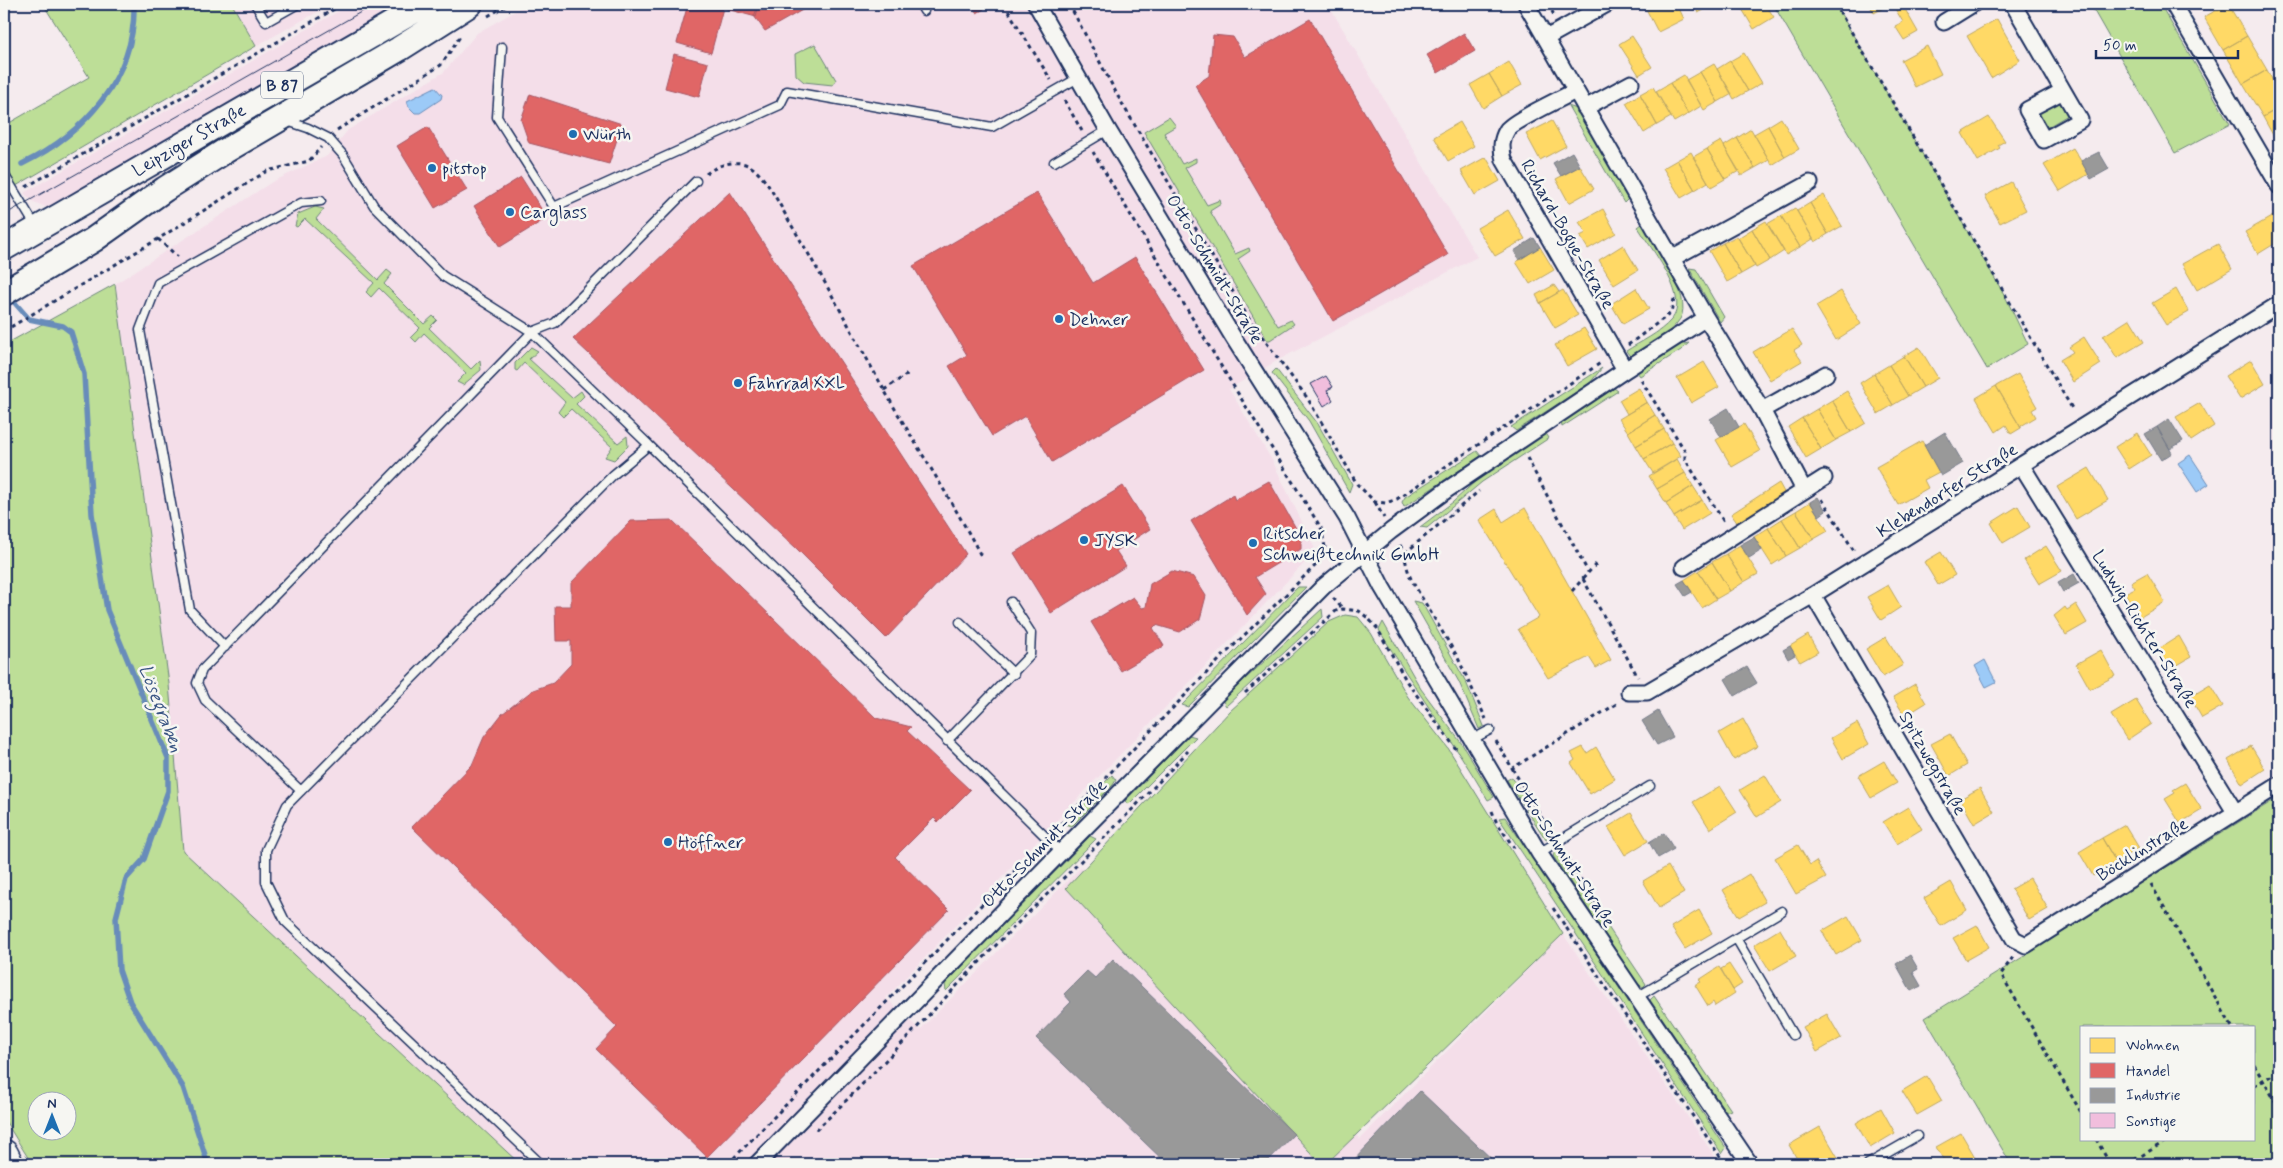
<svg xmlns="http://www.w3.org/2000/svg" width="2283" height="1168" font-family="Mynerve,sans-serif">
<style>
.built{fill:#f4dee9}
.green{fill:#bdde97;stroke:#6c867a;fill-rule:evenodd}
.water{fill:#9ccaf7;stroke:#688cba}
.homes{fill:#ffd966;stroke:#bba664}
.shops{fill:#e06666;stroke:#a55664}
.industry{fill:#999;stroke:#737987}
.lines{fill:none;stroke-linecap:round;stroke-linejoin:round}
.stream{stroke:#688cba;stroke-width:5.5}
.building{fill:#f1bedd;stroke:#1b2f5e}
.service-casing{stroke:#1b2f5e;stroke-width:11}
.minor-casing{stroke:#1b2f5e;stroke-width:19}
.primary-casing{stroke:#1b2f5e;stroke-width:28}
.motorway-casing{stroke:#1b2f5e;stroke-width:31}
.path{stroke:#1b2f5e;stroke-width:3;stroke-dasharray:4 4;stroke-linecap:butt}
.service{stroke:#f6f6f2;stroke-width:8}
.minor{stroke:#f6f6f2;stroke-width:15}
.primary{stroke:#f6f6f2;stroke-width:24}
.motorway{stroke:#f6f6f2;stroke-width:28}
.tram{stroke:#1b2f5e;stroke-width:1}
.poi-dot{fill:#1f6fb2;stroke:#f6f6f2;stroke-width:2}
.labels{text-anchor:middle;stroke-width:5;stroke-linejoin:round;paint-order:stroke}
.shield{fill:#f6f6f2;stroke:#5d6b8a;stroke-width:1}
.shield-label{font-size:16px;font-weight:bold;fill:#1b2f5e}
.poi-label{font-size:18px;fill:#1b2f5e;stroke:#f6f6f2;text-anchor:start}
.street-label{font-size:18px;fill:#1b2f5e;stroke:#f6f6f2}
.water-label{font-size:19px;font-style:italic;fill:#3b5684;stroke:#f6f6f2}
</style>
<rect width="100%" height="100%" fill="#f5ebee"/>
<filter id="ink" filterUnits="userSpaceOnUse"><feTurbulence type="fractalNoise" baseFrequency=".02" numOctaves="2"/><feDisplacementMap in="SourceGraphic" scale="10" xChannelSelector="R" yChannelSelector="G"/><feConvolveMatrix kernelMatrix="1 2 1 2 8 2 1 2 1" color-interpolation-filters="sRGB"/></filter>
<g filter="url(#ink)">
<!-- built -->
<path class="built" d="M232 4H332L256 46Z
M351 4H404L50 209 32 201 24 193Z
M528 4H1328L1477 257 1280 359 1229 389 1272 460 1316 551 886 998 920 1030 1081 867 1360 1139 1563 934 1720 1164H520L183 851 169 684 115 284 272 182 327 156 348 130 444 72 477 33Z"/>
<!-- green -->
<path class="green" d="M43 4H232L256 46 4 193V126L89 77Z
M1773 4H1835L2005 296 2028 344 1987 369Z
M2090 4H2160L2230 124 2175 153Z
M815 44 836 80 833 85 804 82 796 75 795 54Z
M2060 102 2068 115 2046 128 2038 114Z
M1568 106 1577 109 1628 199 1624 203Z
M1169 117 1176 126 1164 133 1182 164 1196 158V162L1185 168 1207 205 1220 200 1221 204 1210 211 1235 254 1249 248 1250 251 1238 259 1278 326 1291 320 1294 324 1270 340H1267L1144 132Z
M315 207 324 209 316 219 378 280 387 270 392 274 384 284 424 324 433 316 437 320 429 328 471 369 480 360 481 370 463 385 457 382 466 373 424 333 416 342 411 337 420 328 379 288 371 297 366 292 374 283 305 219 297 227 295 226 298 214Z
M1642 224C1654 244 1694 297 1680 319 1670 335 1646 346 1630 356L1626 351C1640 342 1660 333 1671 320 1692 298 1650 248 1638 227Z
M1689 268 1696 269 1724 317 1720 322Z
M115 284 169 684 183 851 520 1164H32L4 1119V345ZM38 1100H68V1130H38Z
M1689 343 1681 350 1640 376 1637 372 1679 345Z
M531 347 538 351 529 359 572 398 581 391 584 396 576 404 618 443 627 436 628 446 614 460 605 457 612 447 571 409 563 417 558 412 565 402 524 363 517 371 515 370V363Z
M1602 368 1590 383 1516 431 1511 427Z
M1276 369 1318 424 1352 484 1349 492 1309 421 1272 373Z
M1614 388 1618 391 1562 427 1561 422Z
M1545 432 1549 438 1482 482 1427 528 1420 527 1453 502 1480 477Z
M1477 451 1481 456 1404 507 1402 502 1405 497Z
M1298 587H1306L1188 707 1182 705Z
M1413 601 1422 603 1466 682 1484 726 1479 729 1459 682Z
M1322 609 1323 617 1226 706 1222 700Z
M1345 615 1358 617 1371 633 1408 697 1448 748 1563 934 1326 1164H1321L1066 888 1230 711 1329 622Z
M1383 622 1421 689 1462 744 1494 797 1488 800C1454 742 1414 688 1379 630Z
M1189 735 1196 737 1129 804 1125 801Z
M1112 775 1116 780 1113 785 1072 826 1064 824Z
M1512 777 1549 838 1546 840 1507 780Z
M2279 797V1164H2011L1925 1018ZM2082 1027H2254V1139H2082Z
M1505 817 1726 1148 1722 1154 1499 818Z
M1090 836 1096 839 946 991 945 984Z
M1556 849 1646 984 1643 987 1638 984 1553 856Z
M1654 996 1731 1110 1726 1112 1650 1000Z"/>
<!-- water -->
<path class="water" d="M435 87 442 95 441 99 420 113H415L409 107 407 101Z
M2190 455 2209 484 2197 492 2178 463Z
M1985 660 1996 682 1986 687 1975 666Z"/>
<!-- homes -->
<path class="homes" d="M1677 4 1684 19 1658 32 1644 5Z
M1694 4H1715L1698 13Z
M1739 4H1765L1774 17 1754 29Z
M1869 4H1891L1874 13Z
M1899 4H1902L1918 32 1904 40 1895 26 1903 22 1894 7Z
M2228 4 2247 36 2223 50 2204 17Z
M1997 19 2020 60 1991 78 1967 36Z
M1632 36 1652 67 1639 75 1619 44Z
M2247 36 2267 70 2243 84 2223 50Z
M1927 46 1941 74 1915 87 1901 60Z
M1744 53 1762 83 1748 91 1730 61Z
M1730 61 1748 91 1734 99 1717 69Z
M1509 62 1522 85 1502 96 1489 74Z
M1714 64 1732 94 1718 102 1700 72Z
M2267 70 2279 92V108L2263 117 2243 84Z
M1700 72 1718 102 1704 110 1686 80Z
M1489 74 1502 96 1483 108 1470 85Z
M1684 75 1701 106 1688 114 1670 83Z
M1670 83 1688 114 1674 122 1656 91Z
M1653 87 1671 117 1657 125 1640 94Z
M1640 94 1657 125 1644 133 1626 103Z
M2279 108V146L2263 117Z
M1989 117 2005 141 1998 145 2000 148 1978 161 1962 133Z
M1781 118 1799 149 1785 157 1768 126Z
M1552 121 1566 146 1540 160 1526 134Z
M1460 122 1474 146 1448 161 1434 137Z
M1768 126 1785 157 1772 165 1754 134Z
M1751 129 1769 160 1755 168 1737 138Z
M1737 138 1755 168 1741 176 1724 146Z
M1721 141 1739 171 1725 179 1707 149Z
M2073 148 2089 174 2060 191 2044 165Z
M1707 149 1725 179 1711 187 1693 157Z
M1691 152 1708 182 1695 190 1677 160Z
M1486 157 1500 181 1475 195 1461 171Z
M1677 160 1695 190 1681 198 1663 168Z
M1580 166 1594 189 1569 203 1556 179Z
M2011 182 2026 210 2000 223 1985 196Z
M1824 195 1842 226 1828 234 1810 203Z
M1810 203 1828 234 1815 242 1797 211Z
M1795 208 1813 239 1800 247 1781 216Z
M1603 209 1616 233 1588 249 1580 236 1586 233 1579 222Z
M1508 210 1525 239 1495 256 1477 228Z
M1781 216 1800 247 1786 255 1767 224Z
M2273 216 2279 227V241L2258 254 2245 232Z
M1766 221 1784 251 1770 260 1752 229Z
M1752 229 1770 260 1756 268 1738 238Z
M1737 236 1755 266 1741 274 1723 243Z
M1723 243 1741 274 1727 282 1709 251Z
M2218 244 2232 269 2197 290 2182 264Z
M1623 245 1638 270 1614 285 1599 260Z
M1540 247 1554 270 1530 284 1516 262Z
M1554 285 1559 292 1540 303 1536 295Z
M1636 288 1649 309 1623 324 1611 304Z
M2176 289 2189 312 2166 325 2152 303Z
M1563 290 1578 315 1555 328 1540 303Z
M1841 291 1861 324 1836 340 1816 306Z
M2130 319 2144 342 2117 358 2103 336Z
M1584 328 1597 349 1567 366 1555 345Z
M1792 329 1802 345 1794 350 1802 361 1770 380 1753 352Z
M2084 337 2101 364 2073 382 2060 360 2073 352 2069 347Z
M1919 347 1938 378 1923 387 1904 356Z
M1904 356 1923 387 1908 396 1889 365Z
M2251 360 2265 384 2240 399 2225 376Z
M1704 362 1719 387 1691 403 1677 378Z
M1889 365 1908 396 1893 405 1874 374Z
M1874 374 1893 405 1878 414 1860 383Z
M2018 374 2037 407 2032 410 2036 417 2021 426V428L1996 386Z
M1996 386 2021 428 2011 434 2006 425 1996 432 1976 398Z
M1639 388 1647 402 1627 414 1619 400Z
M1847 391 1866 423 1851 432 1832 400Z
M1832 400 1851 432 1836 440 1817 409Z
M1647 402 1655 415 1628 432 1619 419Z
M2200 403 2214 426 2191 441 2176 417Z
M1817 409 1836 440 1821 449 1802 418Z
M1655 415 1664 429 1636 446 1628 432Z
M1802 418 1821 449 1806 458 1788 427Z
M1744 424 1760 451 1732 467 1716 440Z
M1664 429 1672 443 1644 459 1636 446Z
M2137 433 2151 455 2129 469 2115 447Z
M1922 441 1939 472 1924 480 1928 488 1898 505 1876 467Z
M1672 443 1681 456 1653 473 1644 459Z
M1677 459 1685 473 1657 489 1649 476Z
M2089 468 2108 500 2076 519 2057 487Z
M1685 473 1693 486 1666 503 1657 489Z
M1779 483 1785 494 1738 524 1731 514Z
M1693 486 1702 500 1674 517 1666 503Z
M1702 500 1710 513 1682 530 1674 517Z
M1810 502 1828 531 1814 539 1796 511Z
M2018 506 2030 527 2003 543 1991 523Z
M1525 508 1611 660 1596 668 1589 657 1548 678 1518 629 1539 617 1479 520 1496 509 1503 522Z
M1796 511 1814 539 1800 548 1782 519Z
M1782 519 1800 548 1786 556 1768 528Z
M1768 528 1786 556 1772 565 1754 537Z
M1740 545 1758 574 1744 582 1726 554Z
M2046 546 2062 571 2039 584 2024 560Z
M1941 552 1955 575 1938 585 1924 562Z
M1726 554 1744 582 1730 591 1712 562Z
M1712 562 1730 591 1716 599 1698 571Z
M1698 571 1716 599 1702 608 1684 580Z
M2147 573 2165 602 2139 618 2125 593 2135 588 2131 582Z
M1888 585 1901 607 1881 620 1867 597Z
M2076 604 2087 623 2066 635 2054 616 2065 607 2067 610Z
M1808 635 1818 652 1800 662 1790 646Z
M2179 636 2191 657 2169 670 2157 650Z
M1886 637 1903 665 1883 677 1866 649Z
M2101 650 2115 676 2090 689 2076 664Z
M1915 684 1926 703 1905 716 1893 697Z
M2210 685 2223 706 2202 718 2190 697Z
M2136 700 2151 724 2127 740 2111 715Z
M1743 719 1758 746 1734 760 1719 733Z
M1857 723 1869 744 1843 759 1831 738Z
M1950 734 1967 765 1949 776 1931 744Z
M2251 746 2265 769 2242 784 2228 760Z
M1583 747 1587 753 1596 747 1615 779 1590 794 1571 763 1575 760 1571 753Z
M1884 761 1897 783 1871 798 1858 776Z
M1765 775 1781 802 1757 817 1740 790Z
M2185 783 2202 810 2180 823 2165 799 2175 793 2173 790Z
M1720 786 1737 812 1710 829 1693 802Z
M1980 788 1994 812 1974 824 1960 799Z
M1908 807 1922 829 1897 844 1883 822Z
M1631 813 1648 841 1625 855 1608 827Z
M2125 825 2139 848 2116 862 2102 838Z
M2102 838 2116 862 2093 876 2079 852Z
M1798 845 1810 865 1816 861 1826 878 1796 894 1775 858Z
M1668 866 1684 893 1659 908 1643 881Z
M1749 874 1765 902 1739 917 1723 890Z
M2030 878 2048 909 2029 920 2011 889Z
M1951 882 1967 910 1941 926 1924 898Z
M1699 910 1712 933 1685 949 1671 927Z
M1848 916 1862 940 1836 955 1822 931Z
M1977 925 1989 947 1966 960 1953 938Z
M1780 929 1796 956 1770 971 1754 945Z
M1729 964 1742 984 1733 990 1721 969Z
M1719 967 1735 993 1715 1006 1713 1002 1708 1006 1695 985 1701 982 1699 980Z
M1827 1014 1841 1038 1817 1052 1803 1027Z
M1927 1076 1942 1101 1917 1115 1902 1091Z
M1881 1108 1895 1133 1870 1148 1856 1123Z
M1820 1127 1839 1159 1830 1164H1800L1789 1145Z
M1961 1133 1975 1157 1964 1164H1946L1936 1147Z"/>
<!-- shops -->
<path class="shops" d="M688 4H759L756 17 723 8 711 53 677 43Z
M759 4H813L765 31 754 16Z
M973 4H980L984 9 977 13 971 5Z
M1310 19 1448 255 1333 321 1195 85 1209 76 1213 35 1233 37 1245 57Z
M1464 33 1475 51 1438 73 1427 55Z
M674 54 708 63 699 97 665 88Z
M530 94 622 124 609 164 529 143 521 120Z
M428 127 467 190 435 208 397 146Z
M521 177 547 218 500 247 474 206Z
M730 192 966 554 886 638 796 548 573 339Z
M1037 193 1093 283 1135 257 1204 370 1052 462 1025 416 992 436 949 366 967 355 913 266Z
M1269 481 1301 537V549L1255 577 1266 594 1247 615 1191 521 1233 495 1235 500Z
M1123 486 1150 529 1116 551 1126 566 1051 613 1014 553Z
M672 520 876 718 911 727 907 731 970 790 938 822 934 818 895 857 949 910 707 1157 596 1049 617 1027 412 827 472 765 484 737 502 714 533 690 553 683 571 664V641H556L555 606H571V583L631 521Z
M1172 571 1194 577 1206 596 1200 619 1180 632 1156 625 1153 628 1164 646 1121 671 1091 622 1133 597 1142 608 1146 607 1150 584Z"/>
<!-- industry -->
<path class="industry" d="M1572 152 1580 166 1561 176 1553 163Z
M2099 152 2109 169 2091 179 2081 161Z
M1534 238 1540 247 1519 260 1514 251Z
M1728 408 1739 427 1721 437 1710 419Z
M2169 419 2183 441 2170 449 2157 427Z
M2157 427 2172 453 2161 460 2145 434Z
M1945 432 1963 463 1941 476 1924 445Z
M1818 497 1826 511 1819 516 1810 502Z
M1754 537 1762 550 1749 558 1740 545Z
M2074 574 2079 583 2063 592 2058 583Z
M1684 580 1692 592 1685 596 1677 584Z
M1790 646 1795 655 1788 659 1783 650Z
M1747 667 1757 683 1735 696 1725 679Z
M1658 711 1673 737 1657 745 1642 721Z
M1664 833 1674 849 1658 858 1649 842Z
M1910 955 1918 969 1913 972 1921 986 1911 991 1896 964Z
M1113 959 1294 1134 1265 1164H1167L1036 1038 1071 1002 1064 994 1087 971 1095 978Z
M1420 1091 1497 1164H1350Z"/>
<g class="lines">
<!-- stream -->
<path class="stream" d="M22 164C84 134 136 77 134 4
M15 303 29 319 63 326 71 332 84 374 92 514 107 610 168 758V791L144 859 126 879 116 918 119 970 130 1002 183 1087 208 1164"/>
</g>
<!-- building -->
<path class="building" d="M1326 376 1333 387 1327 390 1333 400 1324 406 1311 384Z"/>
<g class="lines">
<!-- service casing -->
<g class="service-casing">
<path id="service" d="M255 4 266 22 298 4
M920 4 924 11
M502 47 497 117 554 207 780 105 787 91 992 127 1078 78
M287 121 308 128 328 138 343 155 374 206 443 276 532 332 555 323 696 181
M1054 162 1108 130
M4 174 36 227
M960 622 1014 674
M225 647 190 610 140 330 158 283 301 203 321 201
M1473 739 1490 730
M947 741 1030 655 1031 633 1011 602
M301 791 205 700 197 683 202 670 532 332 649 445
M1539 853 1650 786
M1736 938 1793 1035
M1637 997 1782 911
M541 1164 285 921 266 882V850L287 805 613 475 649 445 1061 852
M1868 1164 1917 1136"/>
</g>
<!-- minor casing -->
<g class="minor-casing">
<path id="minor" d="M1036 4 1108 130 1233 337 1347 518 1382 587 1539 853 1750 1164
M1526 4 1706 318 1762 410 1804 490
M2013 4 2080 120 2044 140 2027 110 2063 91
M2173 4 2279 186
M1944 22 1973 4
M1546 38 1607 4
M1575 91C1563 98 1513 121 1507 130 1501 140 1501 148 1504 160L1625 370
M1585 108 1631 83
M1673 258 1810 183
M1762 410 1826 374
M2022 466 2235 812
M1684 567 1824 478
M1813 595 2014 939 2026 945 2279 785
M1629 692H1647L1813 595 2279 304
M757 1164 1061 852 1323 587 1391 531 1448 489 1625 370 1706 318"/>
</g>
<!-- primary casing -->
<g class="primary-casing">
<path id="primary" d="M4 248 426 4
M4 293 93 240 165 189 225 151 399 49 470 4"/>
</g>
<!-- motorway casing -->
<g class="motorway-casing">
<path id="motorway" d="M4 1154 9 1164"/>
</g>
<!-- path -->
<path class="path" d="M1004 4 1051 80
M1069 4 1120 100 1249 319 1308 399 1357 484 1375 502 1386 503 1397 499 1602 362
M1548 4 1554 15
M1835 4 2073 410
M488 16 509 4
M1064 100 1082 131
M337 130 441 65 461 35
M706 174C718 164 740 157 754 169 770 183 781 208 792 226 824 279 853 334 883 388 915 445 952 499 982 558
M26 187 343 4
M158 239 178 257
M4 331 158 239 267 171 309 161 321 147
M1628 345 1671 313 1674 299
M1641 380 1685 451V459L1724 522
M884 390 909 373
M1527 458 1588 572
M1822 499 1854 551
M1375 502 1384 518
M1400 545C1406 556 1406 569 1412 581L1458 658 1486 719
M1405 553 1479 491
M1583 579 1638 677
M1572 591 1596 564
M1333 598 1343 609
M1245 693 1336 611 1343 609 1359 611 1368 618 1377 628 1407 682 1456 749
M1496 741 1550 832
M1511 769 1618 703
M2273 807 2279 818
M1492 811 1496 821 1514 848
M1055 830 1223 656 1317 564 1325 547 1321 528 1218 361 1093 152
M1563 852 1598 906
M2151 884 2232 1027
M1553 908 1725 1164
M2013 957 2001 974 2082 1114
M2254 1065 2279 1107
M2254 1086 2279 1071
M816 1130C889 1060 956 984 1028 913 1082 860 1136 807 1188 751
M2096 1139 2110 1164
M728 1164 1038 847
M2128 1164 2169 1139"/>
<!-- service -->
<use href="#service" class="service"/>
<!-- minor -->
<use href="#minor" class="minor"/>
<!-- primary -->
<use href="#primary" class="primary"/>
<!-- motorway -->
<use href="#motorway" class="motorway"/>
<!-- tram -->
<path class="tram" d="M4 215 375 4"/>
</g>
</g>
<!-- markers -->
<g class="poi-dot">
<circle cx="573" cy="134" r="5"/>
<circle cx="432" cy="168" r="5"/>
<circle cx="510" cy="212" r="5"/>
<circle cx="1059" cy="319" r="5"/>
<circle cx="738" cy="383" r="5"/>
<circle cx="1084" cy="540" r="5"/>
<circle cx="1253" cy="543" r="5"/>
<circle cx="668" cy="842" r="5"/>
</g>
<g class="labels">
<!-- shield labels -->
<rect class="shield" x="261" y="71.5" width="42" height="27" rx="4"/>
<g class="shield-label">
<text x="282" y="91">B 87</text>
</g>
<!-- poi labels -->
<g class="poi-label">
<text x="583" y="140">Würth</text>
<text x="442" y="174">pitstop</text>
<text x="520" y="218">Carglass</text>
<text x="1069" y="325">Dehner</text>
<text x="748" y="389">Fahrrad XXL</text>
<text x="1263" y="539">Ritscher<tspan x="1263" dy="21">Schweißtechnik GmbH</tspan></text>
<text x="1094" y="546">JYSK</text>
<text x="678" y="848">Höffner</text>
</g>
<!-- street labels -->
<g class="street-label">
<text transform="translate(189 140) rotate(-30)" y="6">Leipziger Straße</text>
<text transform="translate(1568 234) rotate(60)" y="6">Richard-Bogue-Straße</text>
<text transform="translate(1215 269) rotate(59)" y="6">Otto-Schmidt-Straße</text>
<text transform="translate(1947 490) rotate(-32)" y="6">Klebendorfer Straße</text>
<text transform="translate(2145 629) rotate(58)" y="6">Ludwig-Richter-Straße</text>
<text transform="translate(1933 763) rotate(60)" y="6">Spitzwegstraße</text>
<text transform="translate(1044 843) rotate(-46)" y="6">Otto-Schmidt-Straße</text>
<text transform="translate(2142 849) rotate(-32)" y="6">Böcklinstraße</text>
<text transform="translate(1565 854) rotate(57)" y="6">Otto-Schmidt-Straße</text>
</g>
<!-- water labels -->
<g class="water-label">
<text transform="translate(162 708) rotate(69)" y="7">Lösegraben</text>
</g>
</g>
<!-- margin -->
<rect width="2283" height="1168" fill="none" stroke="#f6f6f2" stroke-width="20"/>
<rect x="10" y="10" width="2263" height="1148" fill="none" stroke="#1b2f5e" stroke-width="2" filter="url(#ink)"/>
<!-- legend -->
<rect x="2080" y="1026" width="175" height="115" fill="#f6f6f2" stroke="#9ea6b7"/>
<rect x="2090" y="1038" width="25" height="15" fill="#ffd966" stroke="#9ea6b7"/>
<text x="2126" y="1050" font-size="15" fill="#1b2f5e">Wohnen</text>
<rect x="2090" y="1063" width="25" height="15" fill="#e06666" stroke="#9ea6b7"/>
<text x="2126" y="1076" font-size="15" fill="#1b2f5e">Handel</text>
<rect x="2090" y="1088" width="25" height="15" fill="#999999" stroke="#9ea6b7"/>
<text x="2126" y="1100" font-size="15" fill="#1b2f5e">Industrie</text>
<rect x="2090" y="1113" width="25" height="15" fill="#f1bedd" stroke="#9ea6b7"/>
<text x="2126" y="1126" font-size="15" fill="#1b2f5e">Sonstige</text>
<!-- north arrow -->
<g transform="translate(52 1116)"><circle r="24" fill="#f6f6f2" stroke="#9ea6b7"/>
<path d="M0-4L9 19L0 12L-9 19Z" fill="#1f6fb2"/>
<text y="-8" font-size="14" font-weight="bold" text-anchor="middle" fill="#1b2f5e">N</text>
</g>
<!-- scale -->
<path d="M2096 50v8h142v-8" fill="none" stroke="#1b2f5e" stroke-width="2.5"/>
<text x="2103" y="50" font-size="15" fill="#1b2f5e" stroke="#f6f6f2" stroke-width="4" paint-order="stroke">50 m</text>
</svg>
